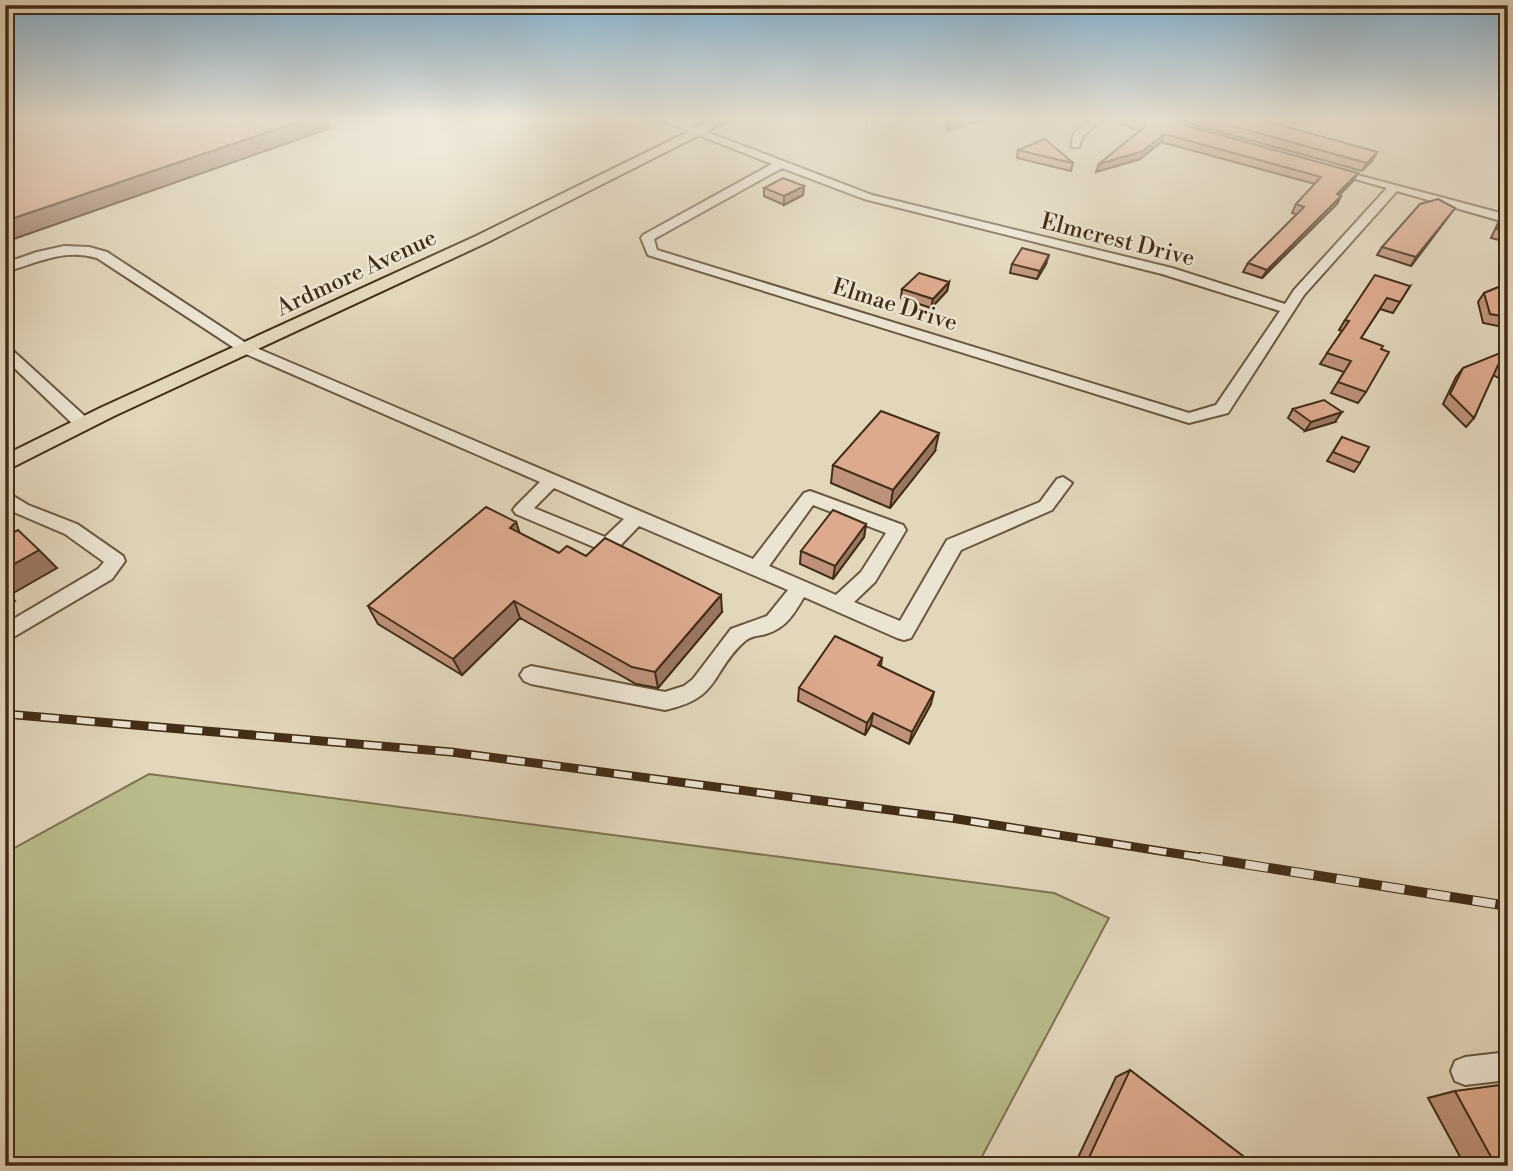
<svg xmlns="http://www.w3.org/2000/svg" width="1513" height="1171" font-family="'Libre Bodoni',serif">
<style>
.green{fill:#babc8c;stroke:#7e7451;stroke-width:2}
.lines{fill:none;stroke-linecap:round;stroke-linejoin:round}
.minor-casing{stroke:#6a573f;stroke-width:4}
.major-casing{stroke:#422d16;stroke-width:4}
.minor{fill:#ece4d3;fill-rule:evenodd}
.major{fill:#e2d6bb;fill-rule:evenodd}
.rail-far1-casing{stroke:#422d16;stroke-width:9}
.rail-casing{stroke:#422d16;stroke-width:10}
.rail-far1{stroke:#ece4d3;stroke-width:6;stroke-dasharray:18;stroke-linecap:butt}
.rail{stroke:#ece4d3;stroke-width:8;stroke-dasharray:23;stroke-linecap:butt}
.wall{fill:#be927a;stroke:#422d16;stroke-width:2}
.shaded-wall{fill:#9b7763;stroke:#422d16;stroke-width:2}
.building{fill:#ddaa8e;stroke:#422d16;stroke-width:2}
.labels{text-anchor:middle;stroke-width:5;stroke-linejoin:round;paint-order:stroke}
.far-street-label{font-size:23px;fill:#422d16;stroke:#ece4d3}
</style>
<rect width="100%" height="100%" fill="#e2d6bb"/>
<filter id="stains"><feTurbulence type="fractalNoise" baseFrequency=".00286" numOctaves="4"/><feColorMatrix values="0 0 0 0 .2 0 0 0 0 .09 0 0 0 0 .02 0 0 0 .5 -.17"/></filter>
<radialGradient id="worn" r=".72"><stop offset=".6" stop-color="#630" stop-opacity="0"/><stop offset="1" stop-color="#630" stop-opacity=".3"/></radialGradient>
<!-- green -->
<path class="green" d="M149 774 1054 893 1109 918 977 1166H5V853Z"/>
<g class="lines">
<!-- minor casing -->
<g class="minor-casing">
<path id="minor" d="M658 119H673L872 195 1172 268 1285 304 1294 290 1387 188 1327 171V167L1508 215V223L1397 191 1304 295 1228 413 1189 423 648 255 641 238 643 235 772 164ZM782 168 864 199 1162 274 1280 311 1216 405 1189 413 657 250 654 239Z
M1091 119H1103L1083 136 1079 147H1071L1074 133Z
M64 246 89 247 107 252 249 345 753 559 804 493 810 491 903 525 906 530 875 582 854 602 900 621 947 540 1040 502 1057 479 1063 477 1072 483 1052 510 961 550 911 638 904 640 897 638 804 597C794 614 786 628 766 634 759 636 751 636 745 641 710 672 722 698 665 710L531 684 524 681 520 675 524 669 531 666 665 692 684 686 693 679 731 629 767 616 788 590 639 526 615 551 608 553 516 514 513 510 516 506 540 482 239 351 97 258C62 248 38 263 5 272V263L37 252ZM554 488 624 519 605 537 534 508ZM813 505 886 533 861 572 836 595 769 566Z
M5 347 10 348 89 420 91 424 89 428H77L5 359Z
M5 491 28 505 77 524 123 556 125 561 112 579 5 642V624L98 569 104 562 65 534 16 513 5 506Z
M1508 1052V1080L1465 1085 1455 1081 1451 1071 1455 1061 1465 1057Z"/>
</g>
<!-- major casing -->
<g class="major-casing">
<path id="major" d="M714 119H731L488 242 114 416 5 471V455L100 408 476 236Z"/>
</g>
<!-- minor -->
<use href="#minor" class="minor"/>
<!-- major -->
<use href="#major" class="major"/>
<!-- rail-far1 casing -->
<g class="rail-far1-casing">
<path id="rail-far1" d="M5 714 451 752 951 818 1211 859"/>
</g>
<!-- rail casing -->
<g class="rail-casing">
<path id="rail" d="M1200 857 1508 906"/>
</g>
<!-- rail-far1 -->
<use href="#rail-far1" class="rail-far1"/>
<!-- rail -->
<use href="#rail" class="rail"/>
</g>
<!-- wall -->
<path class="wall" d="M947 119H985L948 130 946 125Z
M1122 119H1175L1188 126 1358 173 1353 181 1339 195 1341 196 1337 204 1262 278 1243 272 1248 263 1297 214 1292 213 1296 204 1315 184 1161 142 1140 159 1096 172 1099 164 1139 131 1120 124Z
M1183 119H1271L1263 121 1377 152 1373 160 1362 171 1195 125Z
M1018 150 1073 163 1071 171 1017 158Z
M804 186 803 195 784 205 764 196V188Z
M1508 203V213L1504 211Z
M1504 214 1508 215V242L1491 238 1498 223Z
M1449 216 1411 266 1377 255 1382 247Z
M1012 264H1046L1037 279 1010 273Z
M949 282 947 291 931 308 901 298 902 289Z
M1508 283V328L1483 323 1478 302 1484 293Z
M1410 286 1393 313 1380 309 1361 338 1366 392 1358 403 1331 393 1344 372 1320 364 1342 331 1339 330 1345 320Z
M1508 352V378L1502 380 1493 375 1474 418 1466 427 1443 404 1456 377 1463 368Z
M1293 409 1335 422 1305 431 1288 418Z
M1342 437 1360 463 1354 472 1327 461Z
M935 451 890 508 831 483 833 465Z
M516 522 519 533 559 553 586 556 722 612 658 688 636 684 520 618 462 675 378 624 368 606Z
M866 524 864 537 833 579 800 564 801 551Z
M882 658 881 666 931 704 909 744 871 725 865 735 798 701 799 688Z
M1130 1070 1256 1166H1074L1116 1077Z
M1455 1091 1508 1166H1465L1428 1098Z"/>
<!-- shaded-wall -->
<path class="shaded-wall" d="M306 119H328L331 128 5 242V221Z
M872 119H880L872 124Z
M958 119H985L948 130 949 122Z
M1164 134 1161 142 1140 159 1096 172 1099 164Z
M1377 152 1373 160 1362 171 1367 163Z
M1358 173 1353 181 1332 203 1337 194Z
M804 186 803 195 784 205V196Z
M1341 196 1337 204 1262 278 1267 270Z
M1455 208 1449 216 1411 266 1416 257Z
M1049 255 1046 264 1037 279 1040 271Z
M949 282 947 291 931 308 933 299Z
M1342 412 1335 422 1305 431 1311 422Z
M939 433 935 451 890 508 893 490Z
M516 522 522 540 510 528Z
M866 524 864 537 833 579 835 566Z
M39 550 57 568 10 595 15 601 5 607V569Z
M721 595 722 612 658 688 655 672Z
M514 601 520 618 462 675 453 659Z
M934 692 931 704 909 744 912 732Z
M873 713 871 725 865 735 867 723Z"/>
<!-- building -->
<path class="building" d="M9 119H306L5 221V121Z
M1132 119H1175L1188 126 1358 173 1337 194 1341 196 1267 270 1248 263 1304 207 1296 204 1321 177 1164 134 1143 151 1099 164 1147 125Z
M1208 119H1259L1377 152 1367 163Z
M1045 139 1073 163 1018 150Z
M783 178 804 186 784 196 764 188Z
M1438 199 1455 208 1416 257 1382 247 1420 204Z
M1504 214 1508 215V232L1497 229Z
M1022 248 1049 255 1040 271 1012 264Z
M919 273 949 282 933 299 902 289Z
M1375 275 1410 286 1400 302 1387 298 1361 338 1383 346 1381 349 1389 352 1366 392 1338 382 1351 361 1327 353 1349 321 1345 320Z
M1508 283V317L1490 314 1484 293Z
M1505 351 1508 352V370L1498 365 1474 418 1450 394 1463 368Z
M1324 400 1342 412 1311 422 1293 409Z
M881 411 939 433 893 490 833 465Z
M1342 437 1369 447 1360 463 1333 452Z
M486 507 516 522 510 528 559 553 567 546 586 556 605 538 721 595 655 672 632 667 514 601 453 659 368 606Z
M833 510 866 524 835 566 801 551Z
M18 530 39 550 5 569V537Z
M835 636 882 658 878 665 934 692 912 732 873 713 867 723 799 688Z
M1130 1070 1256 1166H1085Z
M1508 1084V1166H1496L1455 1091Z"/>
<!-- sky -->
<linearGradient id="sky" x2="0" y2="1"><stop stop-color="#88b5d5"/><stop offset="0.42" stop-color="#f2ede0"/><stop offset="1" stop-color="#f2ede0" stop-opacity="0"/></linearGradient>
<rect width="1513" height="283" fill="url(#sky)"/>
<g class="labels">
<!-- far-street labels -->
<g class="far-street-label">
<text transform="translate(1118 239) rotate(14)" y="8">Elmcrest Drive</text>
<text transform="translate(356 272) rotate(-25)" y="8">Ardmore Avenue</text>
<text transform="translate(895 304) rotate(17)" y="8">Elmae Drive</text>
</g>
</g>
<!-- margin -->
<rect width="1513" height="1171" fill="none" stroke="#e2d6bb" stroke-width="28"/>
<rect x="7" y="7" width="1499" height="1157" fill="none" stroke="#422d16" stroke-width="3.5"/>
<rect x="14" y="14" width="1485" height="1143" fill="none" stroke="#422d16" stroke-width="2"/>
<rect width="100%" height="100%" filter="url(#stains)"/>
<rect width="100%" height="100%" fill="url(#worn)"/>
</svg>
